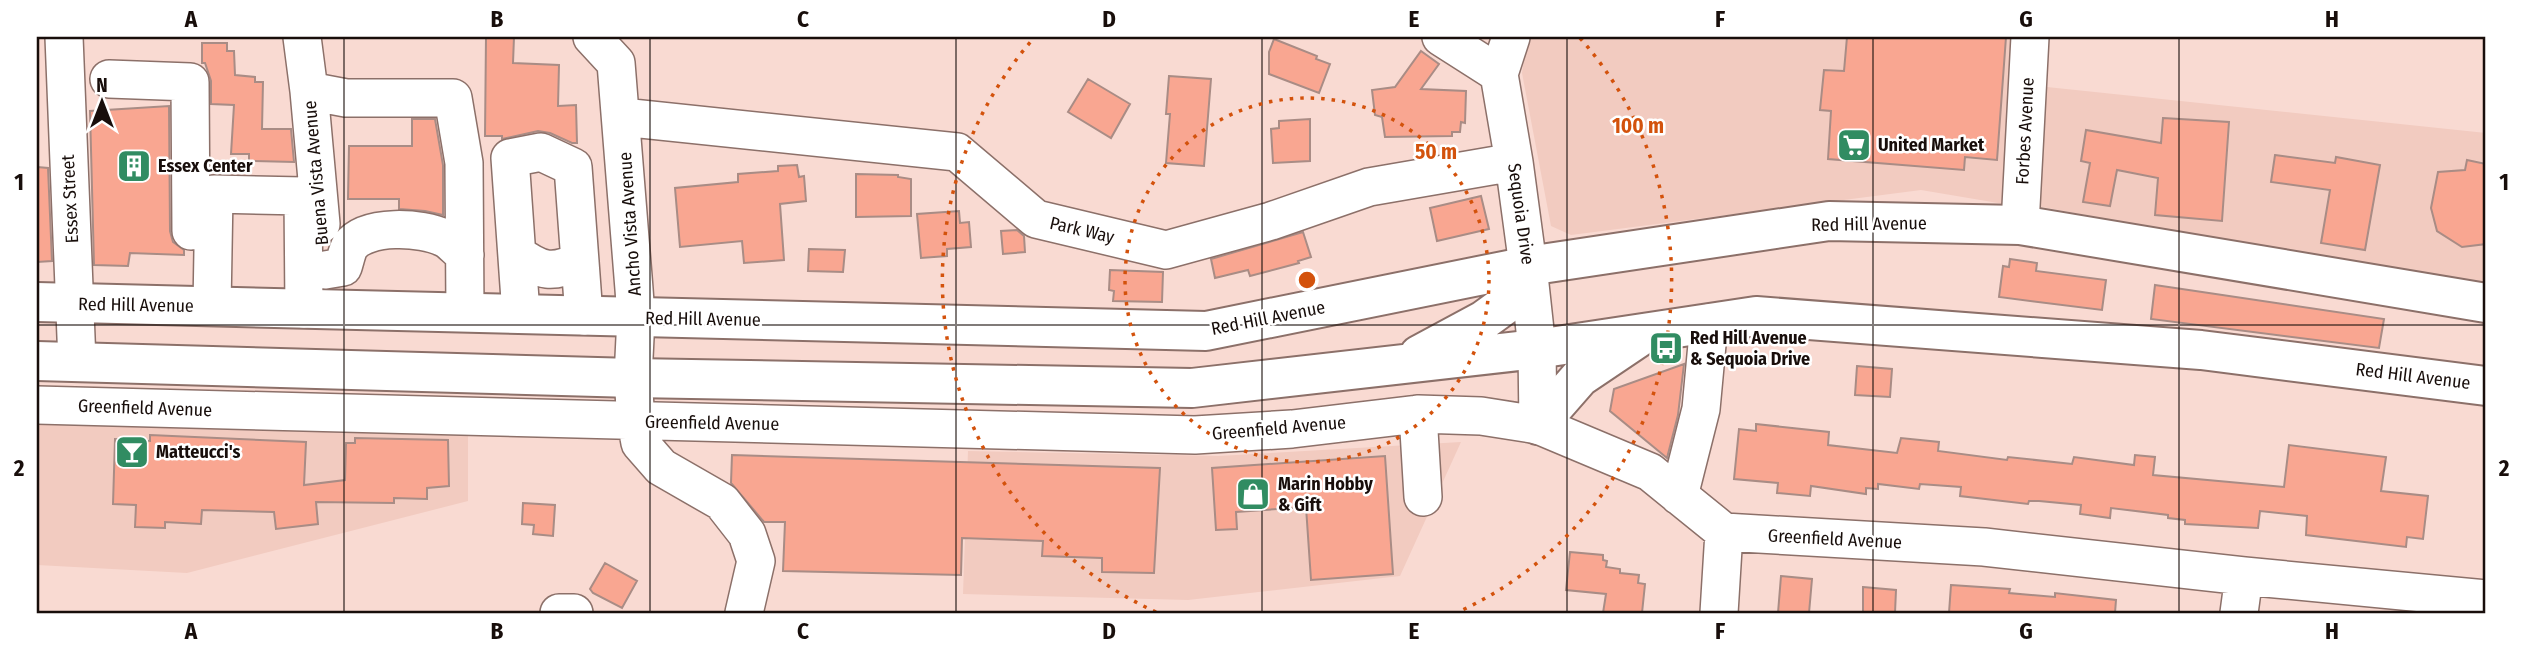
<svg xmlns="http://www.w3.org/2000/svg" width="2523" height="650" font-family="'Fira Sans Condensed',sans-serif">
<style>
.built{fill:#f2cbc0}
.building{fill:#f9a691;stroke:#a98c85;stroke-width:2}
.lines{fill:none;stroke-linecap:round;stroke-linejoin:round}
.minor-casing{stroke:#8c7069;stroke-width:40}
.major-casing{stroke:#8c7069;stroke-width:42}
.minor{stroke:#fff;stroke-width:37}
.major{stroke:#fff;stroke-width:38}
.grid{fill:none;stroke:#180e0b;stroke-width:2;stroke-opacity:0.55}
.ring{fill:none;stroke:#d3520c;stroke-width:3.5;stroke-dasharray:3.5 7}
.labels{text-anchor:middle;stroke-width:5;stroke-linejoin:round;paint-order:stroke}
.street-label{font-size:18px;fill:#180e0b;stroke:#fff}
.poi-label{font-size:18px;font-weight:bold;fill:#180e0b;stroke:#fff;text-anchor:start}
.centre{fill:#d3520c;stroke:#fff;stroke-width:3.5}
.ring-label{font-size:21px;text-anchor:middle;font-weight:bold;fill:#d3520c;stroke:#fff;stroke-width:5;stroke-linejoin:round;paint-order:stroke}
.neatline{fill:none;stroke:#180e0b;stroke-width:2.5}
.grid-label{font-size:23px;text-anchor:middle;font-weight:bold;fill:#180e0b}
</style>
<rect width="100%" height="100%" fill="#f9dad2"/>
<!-- built -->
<path class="built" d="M1537 37H2014L2004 204 1921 190 1571 235 1551 226 1522 73 1527 38Z
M2047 87 2486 133V289L2037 206Z
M37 418 468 433V501L187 573 37 565Z
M1461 442 1400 576 1188 600 963 594 968 451 1218 456Z"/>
<!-- building -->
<path class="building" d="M486 37H514L513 63 559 65 558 106 576 105 577 143H572L550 133 538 131 502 139V136H485Z
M1847 37H2006L1997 160 1965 157 1964 170 1828 159 1831 111 1820 110 1824 70 1844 71Z
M1274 39 1317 56 1316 59 1330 64 1319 93 1269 74V52Z
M202 43H227V51H234L235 75 255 77V82H263L262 129H291L294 162 249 161V154H231L234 105 211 104V81L205 63H202Z
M1421 51 1439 64 1421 89 1466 91 1465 123 1461 122 1460 132H1452V136L1385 137 1382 117 1375 115 1372 90 1395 87Z
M1169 76 1211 79 1204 166 1166 163 1170 114H1166Z
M1088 79 1130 104 1111 138 1068 112Z
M169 106 170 231 173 242 184 250V255L130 253 128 266 94 265 90 111Z
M2163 118 2229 122 2222 221 2155 215 2158 178 2117 170 2110 206 2083 202 2090 163 2081 161 2086 130 2161 143Z
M412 119H435L443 165V215L425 211 399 209V199H348L349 146H412Z
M1310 119V161L1273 163 1271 129 1279 128V121Z
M2275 155 2335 163 2336 157 2380 165 2365 250 2321 243 2330 190 2271 182Z
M2467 160 2486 164V244L2462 247 2437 231 2431 208 2438 172 2465 170Z
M797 165 799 177 804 176 806 201 780 204 784 260 744 263 742 241 680 247 675 188 738 182V174L778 171V166Z
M37 167 48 168 52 261 37 262Z
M856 174 898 175V177L911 179V216L856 217Z
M1481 196 1489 229 1437 241 1430 208Z
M959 211 960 223 969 222 971 247 947 249V256L921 258 917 214Z
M1017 230 1024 236 1025 252 1003 254 1001 231Z
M1303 232 1311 257 1298 261 1299 263 1250 276 1248 270 1215 278 1211 259Z
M809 249 845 250 843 272 808 271Z
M2010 259 2037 263 2036 271 2106 280 2102 310 1999 297 2003 266 2009 267Z
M1110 270 1163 272 1162 302 1113 301 1114 291 1109 290Z
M2155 285 2384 319 2379 348 2151 319Z
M1684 364 1678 415 1667 458 1610 411 1614 389Z
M1857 366 1892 369 1890 397 1855 395Z
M1756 424 1829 432 1828 445 1897 453 1901 438 1939 442 1938 451 2007 460 2008 457 2072 464 2074 457 2134 465 2135 455 2155 457 2153 475 2284 487 2289 445 2386 457 2381 491 2428 496 2423 539 2407 537 2406 547 2306 535 2307 516 2260 511 2258 528 2185 524V520L2168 518V515L2111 508 2110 518 2080 514 2081 505 2039 501H2029L2028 504 1960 496 1961 487 1920 484 1919 489 1878 484V489L1866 488V494L1811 486 1810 496 1777 493 1778 483 1734 479 1739 429 1756 431Z
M150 435 306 442 304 485 345 480 346 443H355V438L448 440 449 486 427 488V499L394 498V503L316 502 318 524 276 529 274 512 202 510 201 524 165 522V528L135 527 136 505 113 504 115 439 150 441Z
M732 455 1160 468 1154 573 1102 572V558L1042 556 1043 541 962 538 961 575 783 571 785 522H764L731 483Z
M1385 456 1393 574 1311 580 1306 507 1236 512 1237 529 1216 530 1212 468Z
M523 503 555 505 553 536 533 534 534 525 522 524Z
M1570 552 1603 555V560L1607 561 1606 567 1620 569V573L1639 575 1638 583 1645 584 1642 613H1603L1606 594 1566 590Z
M605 563 637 581 622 608 593 593 590 589Z
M1781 576 1812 579 1809 613H1778Z
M1951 585 2010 589 2009 593 2055 597V593L2116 600 2115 613H1949Z
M1863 587 1896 590 1895 613H1863Z"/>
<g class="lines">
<!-- minor casing -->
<g class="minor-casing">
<path id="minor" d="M64 37 77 362
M302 37 309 91 321 224
M592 37 616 63 634 289 636 317 633 378 636 421 640 443 661 467 722 502 747 534 756 561 744 613
M1441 37 1499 74
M1511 37 1499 74 1514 162 1528 266 1537 349 1538 425
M109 79 190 82 191 231
M309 91 346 98H453L464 163 465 312
M622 117 957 152 1036 219 1166 250 1271 221 1369 187 1514 162
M2020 225 2030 37
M517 254C542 272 552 274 580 261
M325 270 343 267C345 261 347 251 350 246 366 224 422 227 444 238 451 241 458 250 465 255
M212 306 214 194 303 196 304 309
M521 314 510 158 541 152 573 167 584 316
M37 405 1195 435 1292 429 1418 414 1481 416 1538 425 1650 472 1724 532 1984 547 2244 576 2486 599
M1418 414 1423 497
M1679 496 1701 409 1709 323
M559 613H574
M1719 613 1724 532
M2239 613 2244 576"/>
</g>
<!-- major casing -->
<g class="major-casing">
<path id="major" d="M37 302 1206 331 1528 266 1829 221 2020 225 2486 303
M1419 355 1484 320 1513 299 1528 266
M37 361 633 378 1192 388 1537 349 1756 316 2201 350 2486 386
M1538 425 1580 377 1638 338"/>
</g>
<!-- minor -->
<use href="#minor" class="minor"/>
<!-- major -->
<use href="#major" class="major"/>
</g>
<!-- grid -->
<path class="grid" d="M344 37V613M650 37V613M956 37V613M1262 37V613M1567 37V613M1873 37V613M2179 37V613M37 325H2486"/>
<!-- distance rings -->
<g class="ring">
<circle cx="1307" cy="280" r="182"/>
<path d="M1156 612A365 365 0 0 1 1034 38M1580 38A365 365 0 0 1 1458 612"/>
</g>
<!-- icons -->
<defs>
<g id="supermarket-square" transform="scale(1.75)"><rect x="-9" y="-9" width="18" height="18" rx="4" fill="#318c62" stroke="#fff"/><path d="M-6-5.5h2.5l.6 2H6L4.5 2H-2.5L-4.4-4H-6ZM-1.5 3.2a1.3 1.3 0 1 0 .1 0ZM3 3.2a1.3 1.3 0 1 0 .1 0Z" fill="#fff"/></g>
<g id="building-square" transform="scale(1.75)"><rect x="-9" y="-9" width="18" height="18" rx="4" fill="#318c62" stroke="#fff"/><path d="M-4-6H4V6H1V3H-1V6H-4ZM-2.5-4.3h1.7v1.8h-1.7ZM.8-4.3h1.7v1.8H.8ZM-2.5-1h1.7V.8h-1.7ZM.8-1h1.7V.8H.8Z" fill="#fff"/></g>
<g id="bus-square" transform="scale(1.75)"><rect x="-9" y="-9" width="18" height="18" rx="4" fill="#318c62" stroke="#fff"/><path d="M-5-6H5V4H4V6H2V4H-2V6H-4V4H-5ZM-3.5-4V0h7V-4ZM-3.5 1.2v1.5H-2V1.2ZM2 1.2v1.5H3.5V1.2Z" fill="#fff"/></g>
<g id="bar-square" transform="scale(1.75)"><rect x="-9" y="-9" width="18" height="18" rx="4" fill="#318c62" stroke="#fff"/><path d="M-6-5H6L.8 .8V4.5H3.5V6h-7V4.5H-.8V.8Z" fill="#fff"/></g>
<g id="shop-square" transform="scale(1.75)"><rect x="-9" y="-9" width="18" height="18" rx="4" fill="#318c62" stroke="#fff"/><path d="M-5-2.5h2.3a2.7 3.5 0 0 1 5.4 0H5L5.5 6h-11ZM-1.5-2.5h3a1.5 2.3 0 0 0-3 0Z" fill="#fff"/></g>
</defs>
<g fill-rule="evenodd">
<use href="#supermarket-square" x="1854" y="145"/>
<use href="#building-square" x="134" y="166"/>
<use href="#bus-square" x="1666" y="348"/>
<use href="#bar-square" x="132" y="452"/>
<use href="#shop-square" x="1253" y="494"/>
</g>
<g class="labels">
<!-- street labels -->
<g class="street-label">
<text transform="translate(2025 131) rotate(-87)" y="6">Forbes Avenue</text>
<text transform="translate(316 173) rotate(-95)" y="6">Buena Vista Avenue</text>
<text transform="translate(70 199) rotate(-93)" y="6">Essex Street</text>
<text transform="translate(1521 214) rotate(82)" y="6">Sequoia Drive</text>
<text transform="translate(630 224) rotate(-94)" y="6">Ancho Vista Avenue</text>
<text transform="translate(1869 224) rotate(-1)" y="6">Red Hill Avenue</text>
<text transform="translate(1082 230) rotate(13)" y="6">Park Way</text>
<text transform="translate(136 305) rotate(1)" y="6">Red Hill Avenue</text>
<text transform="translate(1268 318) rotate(-11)" y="6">Red Hill Avenue</text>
<text transform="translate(703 319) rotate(1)" y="6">Red Hill Avenue</text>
<text transform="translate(2413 376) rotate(7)" y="6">Red Hill Avenue</text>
<text transform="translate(145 408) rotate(2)" y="6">Greenfield Avenue</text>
<text transform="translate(712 423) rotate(1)" y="6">Greenfield Avenue</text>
<text transform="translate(1279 428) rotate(-5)" y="6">Greenfield Avenue</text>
<text transform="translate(1835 539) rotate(3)" y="6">Greenfield Avenue</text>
</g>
<!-- poi labels -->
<g class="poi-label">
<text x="1878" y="151">United Market</text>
<text x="158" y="172">Essex Center</text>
<text x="1690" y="344">Red Hill Avenue<tspan x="1690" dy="21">&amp; Sequoia Drive</tspan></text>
<text x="156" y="458">Matteucci's</text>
<text x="1278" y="490">Marin Hobby<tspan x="1278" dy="21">&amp; Gift</tspan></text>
</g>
</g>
<circle cx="1307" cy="280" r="10" class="centre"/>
<g class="ring-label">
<text x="1638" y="133">100 m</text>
<text x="1436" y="159">50 m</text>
</g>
<!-- border -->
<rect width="2523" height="650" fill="none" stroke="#ffffff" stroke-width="77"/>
<!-- north arrow -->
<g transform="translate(102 102)" stroke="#ffffff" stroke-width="5" paint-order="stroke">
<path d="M0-5L12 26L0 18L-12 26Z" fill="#180e0b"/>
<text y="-10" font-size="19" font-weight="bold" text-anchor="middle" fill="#180e0b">N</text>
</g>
<rect x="38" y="38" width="2446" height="574" class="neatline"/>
<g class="grid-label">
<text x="191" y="27">A</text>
<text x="497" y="27">B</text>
<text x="803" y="27">C</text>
<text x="1109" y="27">D</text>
<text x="1414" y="27">E</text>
<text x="1720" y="27">F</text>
<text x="2026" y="27">G</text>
<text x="2332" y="27">H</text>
<text x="19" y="190">1</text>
<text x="2504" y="190">1</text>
<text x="19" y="476">2</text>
<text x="2504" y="476">2</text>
<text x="191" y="639">A</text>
<text x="497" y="639">B</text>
<text x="803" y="639">C</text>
<text x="1109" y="639">D</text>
<text x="1414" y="639">E</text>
<text x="1720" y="639">F</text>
<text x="2026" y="639">G</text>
<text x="2332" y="639">H</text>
</g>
</svg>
